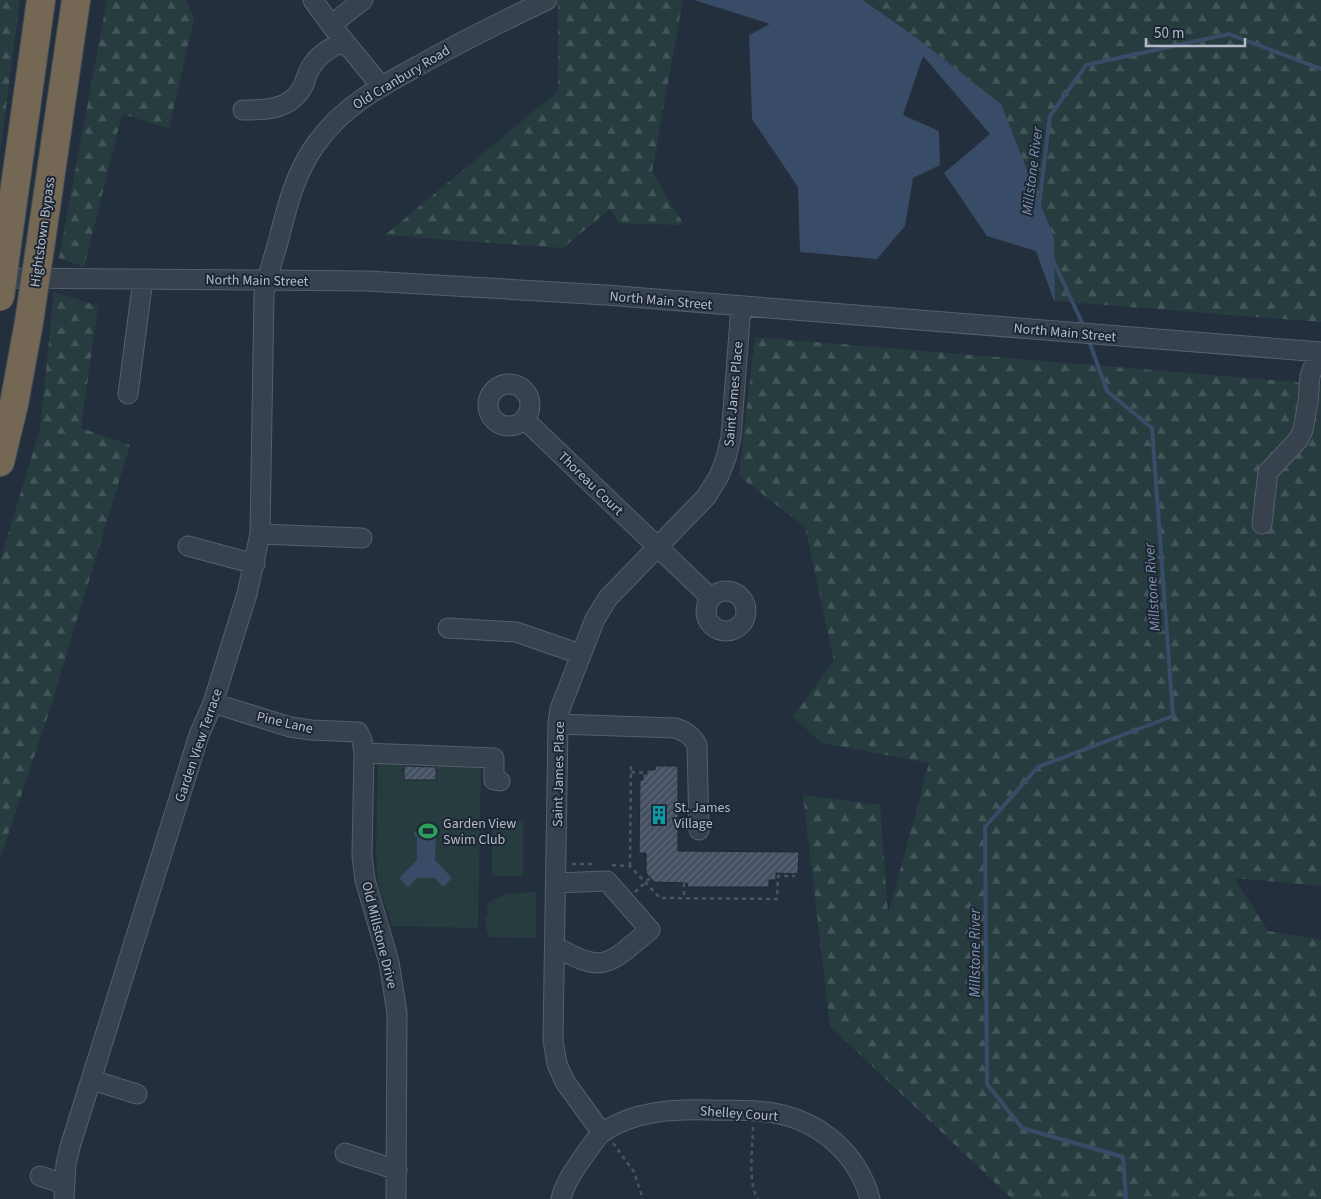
<svg xmlns="http://www.w3.org/2000/svg" width="1321" height="1199" font-family="'Source Sans 3',sans-serif">
<style>
.green{fill:#263c3f}
.forest{fill:url(#forest-firs)}
.water{fill:#394c67}
.lines{fill:none;stroke-linecap:round;stroke-linejoin:round}
.stream{stroke:#394c67;stroke-width:4}
.building{fill:url(#building-hatch);stroke:#1f2835}
.minor-casing{stroke:#565f6c;stroke-width:21}
.highway-casing{stroke:#434c59;stroke-width:30}
.path{stroke:#44595c;stroke-width:2.5;stroke-dasharray:4 4;stroke-linecap:butt}
.minor{stroke:#38414e;stroke-width:19}
.highway{stroke:#746855;stroke-width:28}
.highway-bridge-casing{stroke:#434c59;stroke-width:30;stroke-linecap:butt}
.highway-bridge{stroke:#746855;stroke-width:28}
.labels{text-anchor:middle;stroke-width:4;stroke-linejoin:round;paint-order:stroke}
.street-label{font-size:14px;fill:#b4bcc9;stroke:#1d2633}
.poi-label{font-size:14px;fill:#b4bcc9;stroke:#1d2633;text-anchor:start}
.water-label{font-size:15px;font-style:italic;fill:#7c92b1;stroke:#1d2633}
</style>
<defs>
<pattern id="forest-firs" width="22" height="20" patternUnits="userSpaceOnUse" patternTransform="scale(1.25)"><rect width="22" height="20" fill="#263c3f"/><path d="M5 1l3.5 6h-7zM16 11l3.5 6h-7z" fill="#435659"/></pattern>
<pattern id="building-hatch" width="6" height="6" patternUnits="userSpaceOnUse" patternTransform="scale(1.25)"><rect width="6" height="6" fill="#455162"/><path d="M-1 1l2-2M0 6l6-6M5 7l2-2" fill="none" stroke="#5d6877"/></pattern>
</defs>
<rect width="100%" height="100%" fill="#242f3e"/>
<!-- green -->
<path class="green" d="M378 760 481 761 478 928 392 926 378 883 376 853Z
M492 821H523V876H492Z
M536 892V938L490 937 487 931 485 918 489 914 487 909 488 903 506 894Z"/>
<!-- forest -->
<path class="forest" d="M0 0H20L0 153Z
M107 0H186L194 18 169 128 122 114 84 267 59 258Z
M558 0H683L652 171 684 225 619 223 610 209 563 248 385 235 558 91Z
M863 0H1321V322L1055 301 1054 238 1001 105 914 36Z
M54 292 98 306 81 428 130 445 51 706 0 859V561L40 429Z
M755 337 1321 384V886L1234 878 1268 931 1321 940V1199H1012L830 1026 803 795 880 805 888 915 929 763 822 743 793 717 834 660 805 527 739 476Z"/>
<!-- water -->
<path class="water" d="M694 0H863L914 36 1001 104 1054 238 1055 301H1054L1036 251 987 236 944 173 990 134 923 56 903 115 939 131 940 165 913 178 905 226 877 259 800 252 798 187 752 119 749 35 770 24Z
M414 832H438V837H436L435 860 452 878 443 887 435 878H417L408 887 399 878 417 860V837L414 836Z"/>
<g class="lines">
<!-- stream -->
<path class="stream" d="M1039 205 1050 116 1086 65 1229 34 1321 69
M1052 258 1084 327
M1088 338 1107 391 1152 428 1173 716 1038 767 985 827 987 1084 1022 1128 1123 1157 1126 1199"/>
</g>
<!-- building -->
<path class="building" d="M404 766 436 767V780H404Z
M656 766H678V851L799 852 798 874 776 873V880H769V887H688L687 883 654 882 646 873V853H639L640 780H643V774H647V770H655Z"/>
<g class="lines">
<!-- minor casing -->
<g class="minor-casing">
<path id="minor" d="M313 0 331 25 381 86
M331 25 363 0
M243 110C266 110 289 110 302 88 306 81 307 71 313 64 320 53 333 47 344 41
M0 278 368 281 606 295 1321 352
M488 405a21 21 0 1 1 42 0a21 21 0 1 1-42 0Z
M128 394 143 279
M524 419 711 598
M1262 524 1268 472 1298 440 1303 430 1308 402 1310 376 1319 352
M260 534 362 538
M188 546 255 564
M706 611a20 20 0 1 1 40 0a20 20 0 1 1-40 0Z
M448 628 516 632 580 654
M213 703 290 727 311 730 358 732 362 740 364 753 362 856 365 880 389 962 397 1013 396 1199
M558 724 675 728C686 731 692 736 697 745L699 830
M364 753 494 758V780L500 781
M555 946C605 976 609 963 650 930L607 881 556 883
M92 1080 137 1094
M602 1133 565 1082 557 1064 553 1040 558 724 560 709 595 619 608 598 706 497 719 476 726 458 731 437 741 306
M345 1153 397 1170
M40 1176 64 1184
M64 1199 66 1164 70 1147 199 735 213 703 247 594 260 534 264 294C267 278 272 262 277 246 286 211 294 174 316 144 342 107 379 87 418 66 460 42 503 21 547 0
M561 1199C562 1194 564 1189 566 1185 570 1175 596 1137 603 1132 634 1111 673 1109 709 1110 730 1111 753 1109 774 1113 820 1121 858 1154 870 1199"/>
</g>
<!-- highway casing -->
<g class="highway-casing">
<path id="highway" d="M41 241 76 0
M7 244 41 0
M0 462 14 404 29 322"/>
</g>
<!-- path -->
<path class="path" d="M631 772 647 773
M572 864H596
M612 865 630 866 660 898 777 899 778 876H795
M630 866 631 766
M684 883V898
M635 892 650 878
M753 1127C753 1147 747 1183 758 1199
M613 1143 634 1172 643 1199"/>
<!-- minor -->
<use href="#minor" class="minor"/>
<!-- highway -->
<use href="#highway" class="highway"/>
<!-- highway-bridge casing -->
<g class="highway-bridge-casing">
<path id="highway-bridge" d="M0 297 7 244
M29 322 41 241"/>
</g>
<!-- highway-bridge -->
<use href="#highway-bridge" class="highway-bridge"/>
</g>
<!-- icons -->
<defs>
<g id="building-bare" transform="scale(1.5)"><path d="M-4-6H4V6H1V3H-1V6H-4ZM-2.5-4.3h1.7v1.8h-1.7ZM.8-4.3h1.7v1.8H.8ZM-2.5-1h1.7V.8h-1.7ZM.8-1h1.7V.8H.8Z" fill="#0f9aa8" stroke="#1d2633" stroke-width="2.5" paint-order="stroke"/></g>
<g id="stadium-bare" transform="scale(1.5)"><path d="M0-5a6.5 5 0 1 0 0 10a6.5 5 0 1 0 0-10ZM-3.5-1.8h7v3.6h-7Z" fill="#2e9e5b" stroke="#1d2633" stroke-width="2.5" paint-order="stroke"/></g>
</defs>
<g fill-rule="evenodd">
<use href="#building-bare" x="659" y="815"/>
<use href="#stadium-bare" x="428" y="831"/>
</g>
<g class="labels">
<!-- street labels -->
<g class="street-label">
<text transform="translate(401 77) rotate(-31)" y="5">Old Cranbury Road</text>
<text transform="translate(42 232) rotate(-82)" y="5">Hightstown Bypass</text>
<text transform="translate(257 280) rotate(1)" y="5">North Main Street</text>
<text transform="translate(661 300) rotate(5)" y="5">North Main Street</text>
<text transform="translate(1065 332) rotate(5)" y="5">North Main Street</text>
<text transform="translate(733 394) rotate(-85)" y="5">Saint James Place</text>
<text transform="translate(591 483) rotate(44)" y="5">Thoreau Court</text>
<text transform="translate(285 722) rotate(13)" y="5">Pine Lane</text>
<text transform="translate(198 745) rotate(-71)" y="5">Garden View Terrace</text>
<text transform="translate(558 774) rotate(-89)" y="5">Saint James Place</text>
<text transform="translate(380 935) rotate(76)" y="5">Old Millstone Drive</text>
<text transform="translate(739 1113) rotate(4)" y="5">Shelley Court</text>
</g>
<!-- poi labels -->
<g class="poi-label">
<text x="674" y="812">St. James<tspan x="674" dy="16">Village</tspan></text>
<text x="443" y="828">Garden View<tspan x="443" dy="16">Swim Club</tspan></text>
</g>
<!-- water labels -->
<g class="water-label">
<text transform="translate(1032 171) rotate(-83)" y="5">Millstone River</text>
<text transform="translate(1152 587) rotate(-94)" y="5">Millstone River</text>
<text transform="translate(975 953) rotate(-90)" y="5">Millstone River</text>
</g>
</g>
<!-- scale -->
<path d="M1146 38v8h99v-8" fill="none" stroke="#b4bcc9" stroke-width="2.5"/>
<text x="1154" y="38" font-size="15" fill="#b4bcc9" stroke="#1d2633" stroke-width="4" paint-order="stroke">50 m</text>
</svg>
